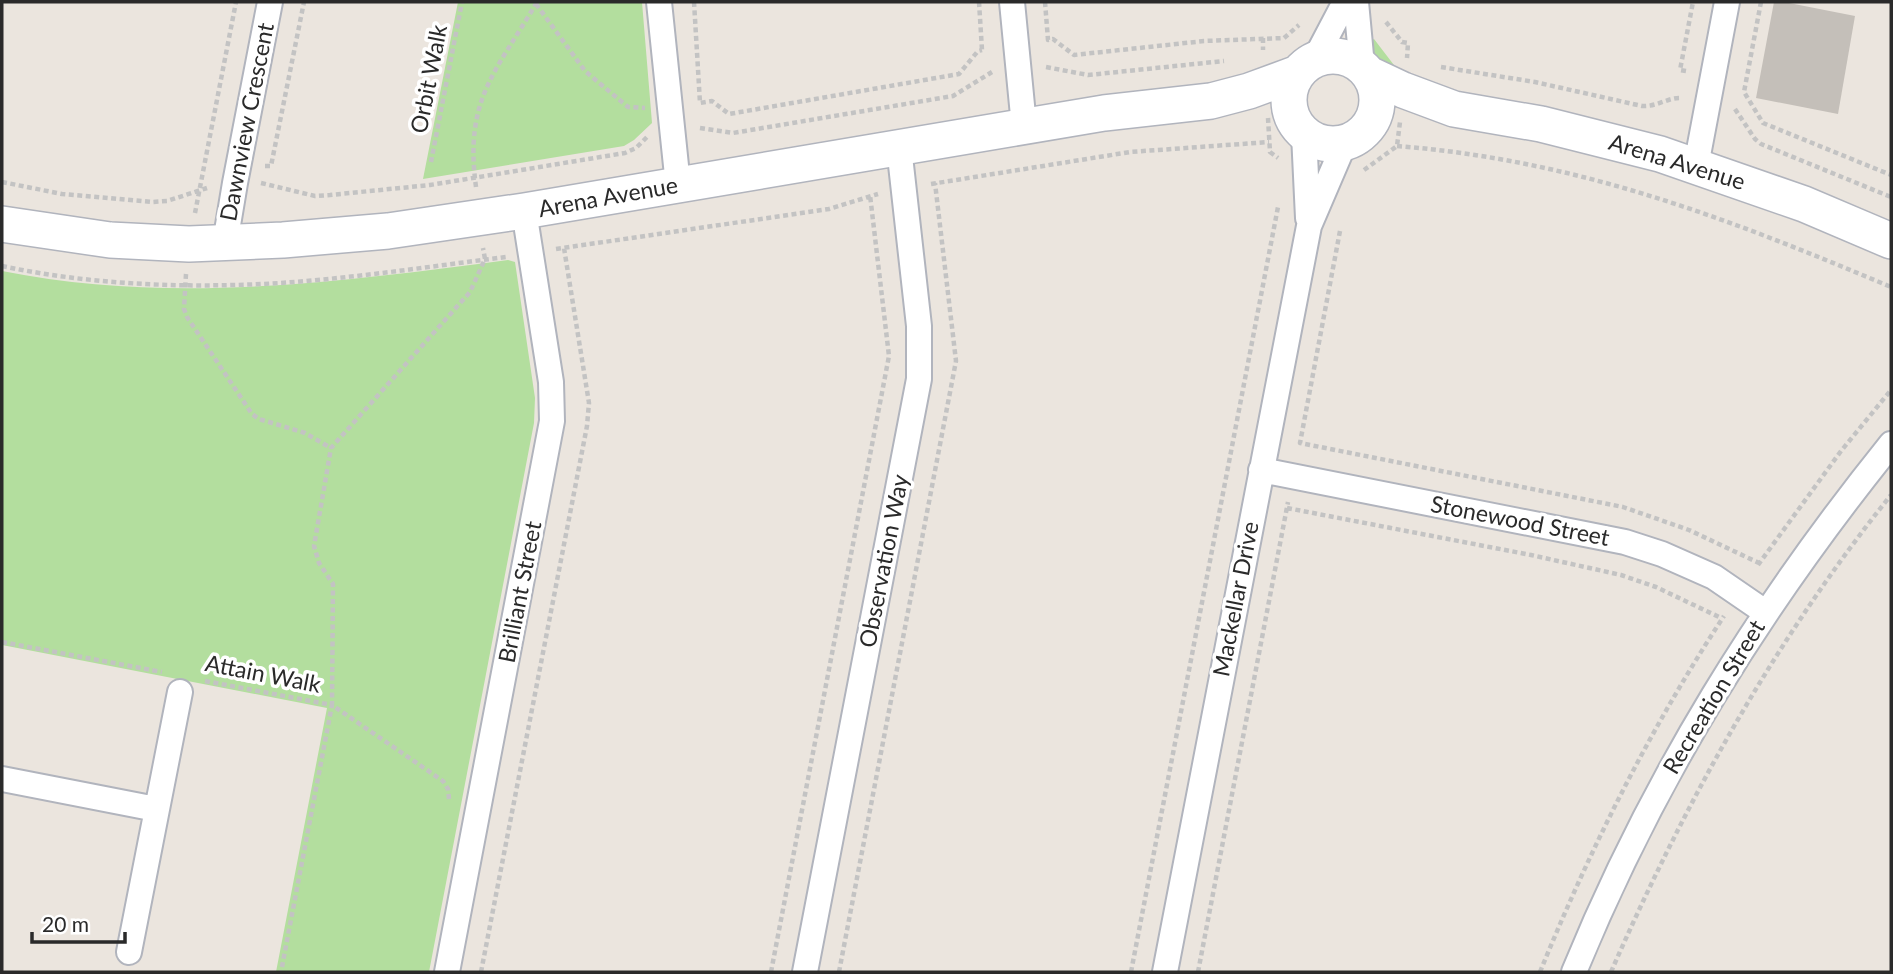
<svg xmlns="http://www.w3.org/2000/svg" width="1893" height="974" font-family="Lato,sans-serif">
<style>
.green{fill:#b3de9e}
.building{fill:#c4bfb9}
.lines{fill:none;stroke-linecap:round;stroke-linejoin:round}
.street-casing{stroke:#b1b4bd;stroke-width:28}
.secondary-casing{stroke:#b1b4bd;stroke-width:38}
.path{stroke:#c3c3c3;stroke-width:4.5;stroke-dasharray:5 3.5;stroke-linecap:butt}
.street{stroke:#fff;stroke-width:24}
.secondary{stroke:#fff;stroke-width:35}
.labels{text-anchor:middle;stroke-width:7;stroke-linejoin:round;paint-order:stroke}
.street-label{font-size:23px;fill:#2a2a2a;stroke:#fff}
</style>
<rect width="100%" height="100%" fill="#ebe5de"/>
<!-- green -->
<path class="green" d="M458 2H642L652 123 634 140 624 146 423 179Z
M1374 39 1397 69H1403L1402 76 1375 58 1369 42Z
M508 260 515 262 535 398 534 423 429 972H276L327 708 2 645V271C172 305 339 282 508 260Z"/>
<!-- building -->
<path class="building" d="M1774 2H1784L1855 16 1838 114 1756 98Z"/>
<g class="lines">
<!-- street casing -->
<g class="street-casing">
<path id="street" d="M659 2 678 185
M1012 2 1024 126
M1356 2 1362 66
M1315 59 1345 2
M1304 134 1308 218
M1696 166 1727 2
M225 243 235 183 270 2
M1261 470 1625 542 1662 554 1714 577 1765 612
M2 779 156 809
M129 952 180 692
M447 972 552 421 551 382 524 211
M805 972 919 379V326L899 147
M1165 972 1309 226 1345 142
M1574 972C1654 777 1759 608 1891 444"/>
</g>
<!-- secondary casing -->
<g class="secondary-casing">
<path id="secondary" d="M1289 100a44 44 0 1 1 88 0a44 44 0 1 1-88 0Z
M1369 74 1403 90 1454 109 1541 124 1660 154 1804 204 1891 241
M2 224 110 240 189 244 283 240 388 231 524 211 1104 113 1211 101 1249 91 1298 73"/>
</g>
<!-- path -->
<path class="path" d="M694 2 700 103 712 101 729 114 959 74 978 51 982 50
M979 2 982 50
M1045 2 1048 40 1053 39 1074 55 1204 41 1284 38 1299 25
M1761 2 1744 92 1763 123 1891 175
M536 4 585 71 628 107 645 108
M1386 22 1402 42 1408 43 1407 58
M1263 38V50
M1046 67 1088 75 1224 61
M1441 67 1535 82 1642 106C1657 107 1668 97 1682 98
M1686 71 1680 70 1693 2
M1735 109 1755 139 1761 144 1891 197
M1268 118 1270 152 1278 158
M700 128 733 133 953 96 992 72
M1397 146C1577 160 1727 218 1891 287
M431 162 462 2
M265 166H271L304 2
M1364 170 1397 146 1400 122
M2 182 62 194 153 202 167 201 207 188
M261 183 315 196 330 195 430 185 625 153 636 148 647 137
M931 184 1130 152 1269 142
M476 187C464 99 496 72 537 2
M195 213 236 2
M1340 231 1300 443 1623 507 1689 530 1759 563
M556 249 829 209 878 194
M2 266C87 284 175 288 262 284 343 280 425 267 506 257
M186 274 184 309 187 317 252 414 259 419 305 433 331 448
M1287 508 1531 555 1621 575 1656 587 1719 617
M1758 565 1841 451 1891 390
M2 642 162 672
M205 681 332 705 281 972
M449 799 448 789 443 781 332 705 333 584 319 563 314 546 331 448 470 292 485 259 483 248
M481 972 587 426 589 403 564 248
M771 972 889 356 870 195
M839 972 956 361 935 183
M1131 972 1278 207
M1198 972 1288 502
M1540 972C1590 849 1651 727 1724 616
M1611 972C1685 803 1775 639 1891 495"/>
<!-- street -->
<use href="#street" class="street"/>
<!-- secondary -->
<use href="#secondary" class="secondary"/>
</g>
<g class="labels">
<!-- street labels -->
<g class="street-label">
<text transform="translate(429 79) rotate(-79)" y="8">Orbit Walk</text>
<text transform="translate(247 122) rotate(-79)" y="8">Dawnview Crescent</text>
<text transform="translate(1677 162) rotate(17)" y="8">Arena Avenue</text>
<text transform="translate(608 197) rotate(-10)" y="8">Arena Avenue</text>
<text transform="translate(1520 521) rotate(11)" y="8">Stonewood Street</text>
<text transform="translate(884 561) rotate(-79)" y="8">Observation Way</text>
<text transform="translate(520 592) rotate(-79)" y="8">Brilliant Street</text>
<text transform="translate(1236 599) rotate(-79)" y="8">Mackellar Drive</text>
<text transform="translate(263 674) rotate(11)" y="8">Attain Walk</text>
<text transform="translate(1714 697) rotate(-59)" y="8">Recreation Street</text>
</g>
</g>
<!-- border -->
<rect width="1893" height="974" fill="none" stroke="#2a2a2a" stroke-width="7"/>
<!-- scale -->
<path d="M32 932v10h93v-10" fill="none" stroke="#2a2a2a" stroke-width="3.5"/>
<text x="42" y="932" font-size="21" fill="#2a2a2a" stroke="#ffffff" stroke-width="5" paint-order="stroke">20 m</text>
</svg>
